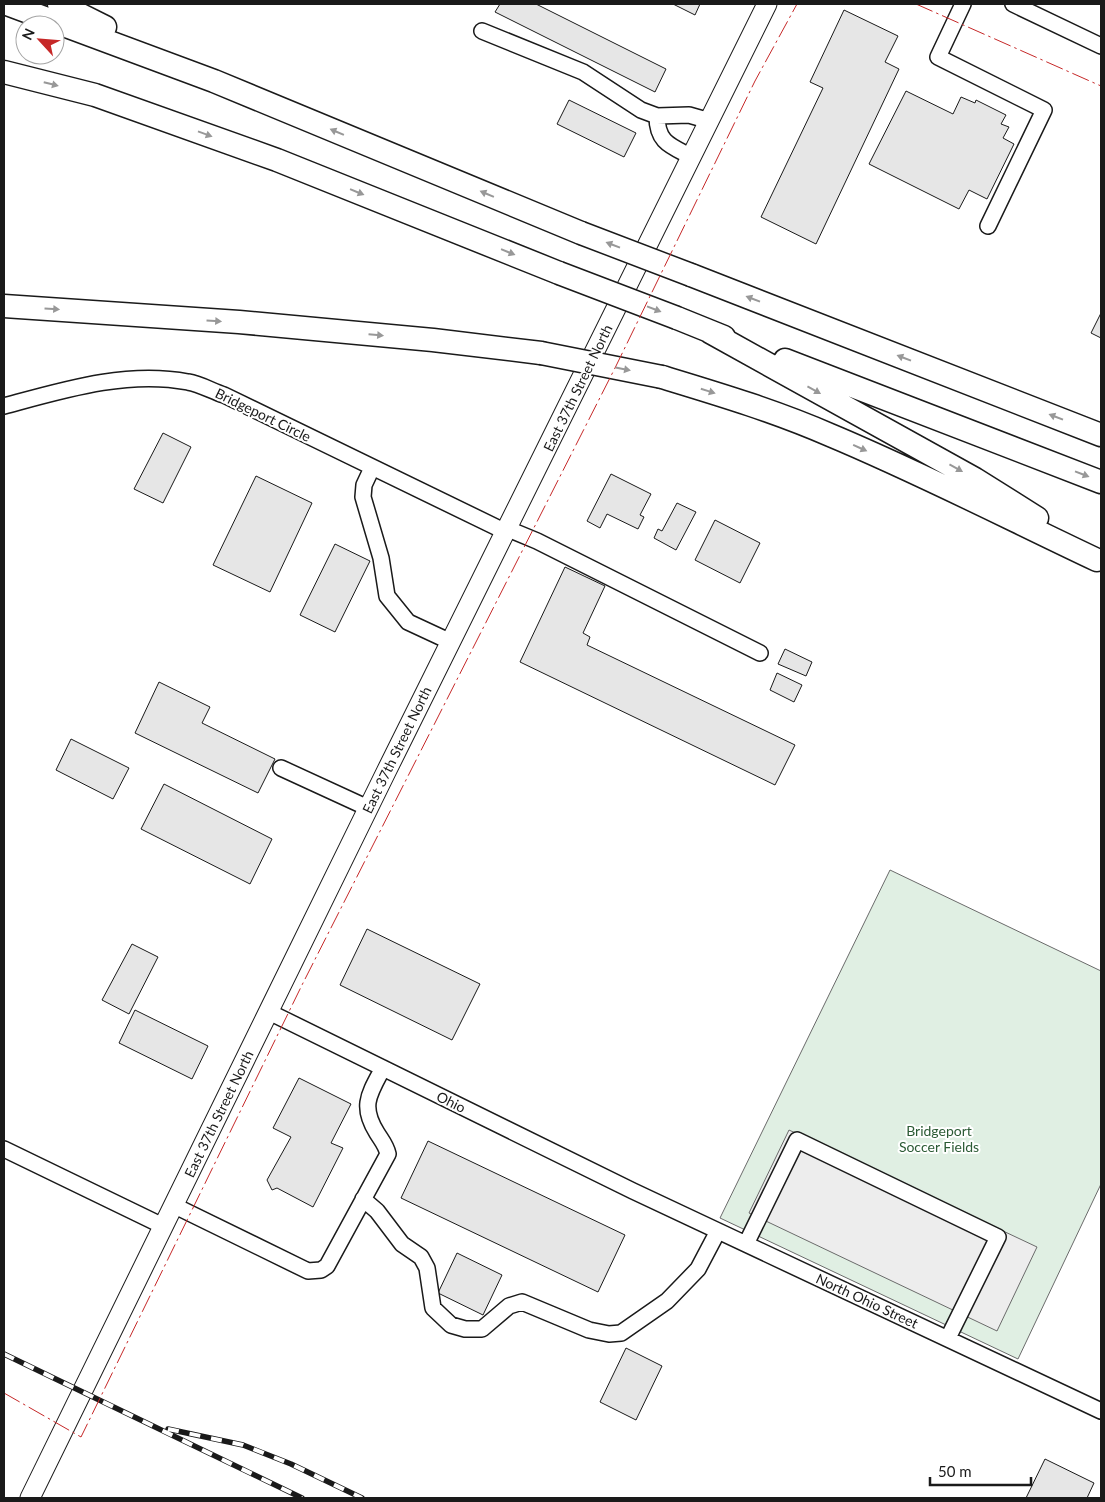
<svg xmlns="http://www.w3.org/2000/svg" width="1105" height="1502" font-family="Lato,sans-serif">
<style>
.green{fill:#e0efe3;stroke:#6a6a6a}
.parking{fill:#ededed;stroke:#6a6a6a}
.building{fill:#e6e6e6;stroke:#1a1a1a}
.lines{fill:none;stroke-linecap:round;stroke-linejoin:round}
.minor-casing{stroke:#1a1a1a;stroke-width:18}
.major-casing{stroke:#1a1a1a;stroke-width:21}
.highway-casing{stroke:#1a1a1a;stroke-width:25}
.minor{stroke:#fff;stroke-width:15}
.major{stroke:#fff;stroke-width:19}
.highway{stroke:#fff;stroke-width:22}
.rail-casing{stroke:#1a1a1a;stroke-width:5.5}
.rail{stroke:#fff;stroke-width:4;stroke-dasharray:11;stroke-linecap:butt}
.highway-bridge-casing{stroke:#1a1a1a;stroke-width:25;stroke-linecap:butt}
.highway-bridge{stroke:#fff;stroke-width:22}
.power{stroke:#c62828;stroke-width:1;stroke-dasharray:18 4 2.5 4;stroke-linecap:butt}
.oneway{fill:#989898}
.labels{text-anchor:middle;stroke-width:4;stroke-linejoin:round;paint-order:stroke}
.street-label{font-size:14px;fill:#1a1a1a;stroke:#fff}
.park-label{font-size:14px;fill:#2b5a34;stroke:#fff}
</style>
<rect width="100%" height="100%" fill="#fff"/>
<!-- green -->
<path class="green" d="M890 870 1101 971V1184L1018 1359 720 1218Z"/>
<!-- parking -->
<path class="parking" d="M789 1130 1037 1247 997 1331 749 1213Z"/>
<!-- building -->
<path class="building" d="M500 4H536L666 69 655 92 495 12Z
M673 4H700L695 15Z
M844 10 898 36 885 62 899 69 816 244 761 217 823 88 810 82Z
M906 91 953 114 961 97 975 103 976 100 1006 115 1001 124 1009 127 1003 138 1014 144 987 199 969 190 959 209 869 164Z
M569 100 636 133 624 157 557 124Z
M1101 313V338L1091 333Z
M163 433 191 447 163 503 134 489Z
M611 474 651 494 640 515 644 517 638 529 607 514 600 528 587 521Z
M256 476 312 503 270 592 213 565Z
M677 503 696 512 676 550 654 538 658 529 662 531Z
M715 520 760 543 740 583 695 560Z
M335 544 370 561 335 632 300 615Z
M565 567 605 586 583 633 590 637 587 645 795 745 775 785 520 662Z
M785 649 812 662 806 676 778 664Z
M777 673 802 685 794 702 770 690Z
M159 682 210 707 202 723 275 759 258 793 135 733Z
M71 739 129 768 113 799 56 770Z
M164 784 272 839 250 884 141 829Z
M367 929 480 984 452 1040 340 985Z
M132 944 158 957 129 1014 102 1000Z
M135 1010 208 1046 192 1079 119 1043Z
M299 1078 351 1104 331 1143 343 1148 313 1207 277 1188 272 1190 267 1180 291 1137 273 1128Z
M428 1141 625 1235 598 1292 401 1198Z
M457 1253 502 1275 483 1315 438 1293Z
M626 1348 662 1366 636 1420 600 1402Z
M1045 1459 1094 1483 1087 1498H1026Z"/>
<g class="lines">
<!-- minor casing -->
<g class="minor-casing">
<path id="minor" d="M963 4 938 57 1044 110 988 226
M1013 4 1101 46
M482 31 583 72 641 110 657 116 689 115 710 121
M657 116C657 143 671 146 692 157
M4 406C63 390 127 370 188 382 200 384 212 391 224 395L506 532
M372 468 364 485 363 497 381 558 387 596 408 622 451 642
M508 529 537 541 760 653
M281 768 368 808
M269 1012 633 1191 1101 1411
M4 1149 163 1226
M363 1199 377 1211 402 1244 421 1257 427 1268 433 1308 451 1325 465 1329H482L509 1306 522 1302 589 1330 609 1334 621 1333 667 1301 698 1269 718 1231
M173 1205 308 1271 321 1270 327 1266 388 1154C386 1145 382 1141 377 1133 360 1106 369 1094 383 1068
M746 1244 797 1140 998 1237 948 1338"/>
</g>
<!-- major casing -->
<g class="major-casing">
<path id="major" d="M30 1498 386 772 767 4"/>
</g>
<!-- highway casing -->
<g class="highway-casing">
<path id="highway" d="M7 4 214 81 581 233
M59 4 105 27
M4 72 95 95 277 160 559 273
M691 275 1101 435
M4 306 239 322 433 340 541 353
M677 318 724 337
M710 332 975 479 1037 518
M785 360 1101 482
M662 377C718 394 775 411 830 435 921 473 1008 518 1097 560"/>
</g>
<!-- minor -->
<use href="#minor" class="minor"/>
<!-- major -->
<use href="#major" class="major"/>
<!-- highway -->
<use href="#highway" class="highway"/>
<!-- rail casing -->
<g class="rail-casing">
<path id="rail" d="M4 1354 302 1498
M168 1429 243 1445 291 1464 362 1498"/>
</g>
<!-- rail -->
<use href="#rail" class="rail"/>
<!-- highway-bridge casing -->
<g class="highway-bridge-casing">
<path id="highway-bridge" d="M581 233 691 275
M559 273 677 318
M541 353 662 377"/>
</g>
<!-- highway-bridge -->
<use href="#highway-bridge" class="highway-bridge"/>
<!-- power -->
<path class="power" d="M916 4 1101 86
M4 1393 81 1437 302 985 615 368 755 81 797 4"/>
</g>
<!-- one-way arrows -->
<defs><path id="oneway-solid" d="M-6-.8H1V-3.2L6.5 0L1 3.2V.8H-6Z" transform="scale(1.25)"/></defs>
<g class="oneway">
<use href="#oneway-solid" transform="translate(51 84) rotate(14)"/>
<use href="#oneway-solid" transform="translate(337 132) rotate(-157)"/>
<use href="#oneway-solid" transform="translate(205 134) rotate(20)"/>
<use href="#oneway-solid" transform="translate(357 192) rotate(22)"/>
<use href="#oneway-solid" transform="translate(487 194) rotate(-157)"/>
<use href="#oneway-solid" transform="translate(613 245) rotate(-159)"/>
<use href="#oneway-solid" transform="translate(508 252) rotate(22)"/>
<use href="#oneway-solid" transform="translate(753 299) rotate(-159)"/>
<use href="#oneway-solid" transform="translate(52 309) rotate(4)"/>
<use href="#oneway-solid" transform="translate(654 309) rotate(21)"/>
<use href="#oneway-solid" transform="translate(214 321) rotate(4)"/>
<use href="#oneway-solid" transform="translate(376 335) rotate(5)"/>
<use href="#oneway-solid" transform="translate(904 358) rotate(-159)"/>
<use href="#oneway-solid" transform="translate(623 369) rotate(11)"/>
<use href="#oneway-solid" transform="translate(814 390) rotate(29)"/>
<use href="#oneway-solid" transform="translate(708 391) rotate(17)"/>
<use href="#oneway-solid" transform="translate(1056 417) rotate(-159)"/>
<use href="#oneway-solid" transform="translate(860 448) rotate(24)"/>
<use href="#oneway-solid" transform="translate(956 468) rotate(29)"/>
<use href="#oneway-solid" transform="translate(1082 474) rotate(21)"/>
</g>
<g class="labels">
<!-- street labels -->
<g class="street-label">
<text transform="translate(578 388) rotate(-64)" y="5">East 37th Street North</text>
<text transform="translate(263 415) rotate(26)" y="5">Bridgeport Circle</text>
<text transform="translate(397 750) rotate(-64)" y="5">East 37th Street North</text>
<text transform="translate(451 1102) rotate(26)" y="5">Ohio</text>
<text transform="translate(219 1114) rotate(-64)" y="5">East 37th Street North</text>
<text transform="translate(867 1301) rotate(25)" y="5">North Ohio Street</text>
</g>
<!-- park labels -->
<g class="park-label">
<text x="939" y="1136">Bridgeport<tspan x="939" dy="16">Soccer Fields</tspan></text>
</g>
</g>
<!-- border -->
<rect width="1105" height="1502" fill="none" stroke="#1a1a1a" stroke-width="10"/>
<!-- north arrow -->
<g transform="translate(40 40) rotate(296)"><circle r="24" fill="#ffffff" stroke="#a3a3a3"/>
<path d="M0-4L9 19L0 12L-9 19Z" fill="#c62828"/>
<text y="-8" font-size="14" font-weight="bold" text-anchor="middle" fill="#1a1a1a">N</text>
</g>
<!-- scale -->
<path d="M930 1477v8h101v-8" fill="none" stroke="#1a1a1a" stroke-width="2.5"/>
<text x="938" y="1477" font-size="15" fill="#1a1a1a" stroke="#ffffff" stroke-width="4" paint-order="stroke">50 m</text>
</svg>
